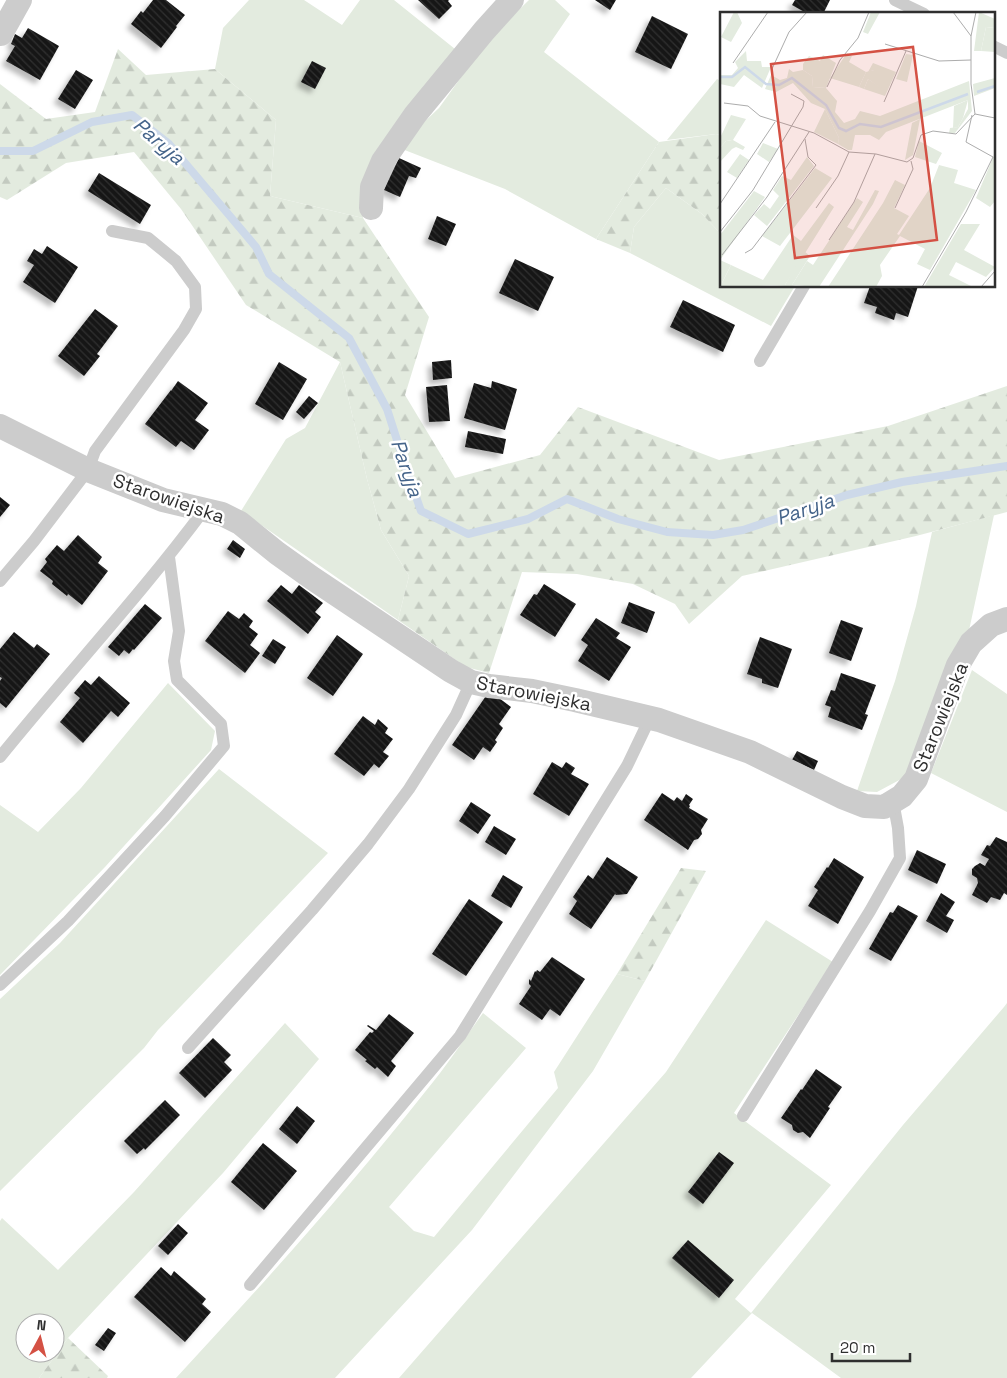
<svg xmlns="http://www.w3.org/2000/svg" width="1007" height="1378" font-family="'Space Grotesk',sans-serif">
<style>
.green{fill:#e3ebdf;fill-rule:evenodd}
.forest{fill:url(#forest-firs)}
.lines{fill:none;stroke-linecap:round;stroke-linejoin:round}
.stream{stroke:#cdd9e9;stroke-width:8}
.building{fill:url(#building-back-hatch);filter:url(#shadow)}
.service{stroke:#ccc;stroke-width:12}
.minor{stroke:#ccc;stroke-width:24}
.labels{text-anchor:middle;stroke-width:5;stroke-linejoin:round;paint-order:stroke}
.street-label{font-size:19px;fill:#2f2f2f;stroke:#fff}
.water-label{font-size:20px;font-style:italic;fill:#45648a;stroke:#fff}
.inset-river{fill:none;stroke:#cdd9e9;stroke-width:2.5}
.inset-road{fill:none;stroke:#acacac;stroke-width:1}
.view{fill:#d45144;fill-opacity:0.15;stroke:#d45144;stroke-width:2.5}
.inset-edge{fill:none;stroke:#2f2f2f;stroke-width:2.5}
</style>
<defs>
<pattern id="forest-firs" width="22" height="20" patternUnits="userSpaceOnUse" patternTransform="scale(1.25)"><rect width="22" height="20" fill="#e3ebdf"/><path d="M5 1l3.5 6h-7zM16 11l3.5 6h-7z" fill="#c3cac0"/></pattern>
<pattern id="building-back-hatch" width="6" height="6" patternUnits="userSpaceOnUse" patternTransform="scale(1.25)"><rect width="6" height="6" fill="#161616"/><path d="M-1 5l2 2M0 0l6 6M5-1l2 2" fill="none" stroke="#303030"/></pattern>
<filter id="shadow"><feDropShadow dx="-4.5" dy="4.5" stdDeviation="2.5" flood-color="#0004"/></filter>
</defs>
<rect width="100%" height="100%" fill="#fff"/>
<!-- green -->
<path class="green" d="M249 0H304L342 25 360 0H394L455 49 362 201 363 218 270 196 276 120 215 69 223 28Z
M529 0H555L570 14 544 52 659 142 596 239 505 189 402 149 419 127 439 108 487 41Z
M717 79 721 81V135L716 134 667 140Z
M666 188 702 214 721 234V286H795L771 326 630 253 634 227Z
M340 362 367 479 381 530 409 576 398 620 241 511 286 439 305 428Z
M994 515 968 635 905 777 877 792 857 791 895 681 916 606 932 532Z
M972 670 1007 694V812L931 773Z
M168 683 215 731 211 750 105 867 0 975V805L38 832 81 788Z
M219 769 328 853 158 1030 144 1048 0 1191V999L60 943Z
M766 920 833 962 734 1113 831 1185 735 1299 751 1313 903 1125 1004 1007 1007 1003V1378H841L752 1313 691 1378H399L666 1072Z
M617 974 645 981 593 1071 472 1230 335 1378H176C262 1285 347 1191 425 1092 446 1067 464 1039 483 1013L526 1048 389 1207 414 1231 434 1237 558 1088 554 1072Z
M285 1023 319 1059 223 1173 68 1338 39 1378H0V1221L2 1218 58 1270 134 1192ZM25 1323H55V1353H25Z"/>
<!-- forest -->
<path class="forest" d="M118 49 146 75 215 69 276 120 270 196 363 218 429 317 405 395 455 478 540 455 578 407 719 460 888 426 1007 386V512L916 536 742 576 689 624 675 604 633 584 577 574 522 572 489 673 466 667 398 620 409 576 381 530 367 479 340 362 246 305 181 209 134 152 66 163 7 200 0 197V84L46 119 95 112Z
M716 134 721 135V234L702 214 666 188 634 227 630 253 596 239 659 142Z
M681 868 706 871 645 981 617 974Z
M68 1338 108 1376 107 1378H39Z"/>
<g class="lines">
<!-- stream -->
<path class="stream" d="M0 151H33L92 122 132 115 169 144 256 247 269 274 349 338 387 409 405 465 421 511 468 534 528 519 567 499 618 519 667 532 713 535 743 530 847 495 902 482 1007 466"/>
</g>
<!-- building -->
<path class="building" d="M153 0H166L185 15 176 26 177 27 161 48 131 24 141 11 143 13Z
M418 0H449L448 1 452 6 439 19Z
M595 0H616L610 10Z
M795 0H830L823 14H808L792 5Z
M652 16 688 34 671 69 635 52Z
M28 28 59 46 40 80 6 61 15 46 11 44 15 34 22 38Z
M312 61 326 68 315 89 301 82Z
M76 70 93 80 75 109 58 99Z
M399 158 421 168 416 178 409 176 400 197 384 190Z
M99 173 151 205 140 224 88 191Z
M437 216 456 224 446 246 428 239Z
M47 246 78 267 55 303 23 282 34 265 27 261 34 249 42 254Z
M515 259 554 277 538 311 499 293Z
M870 286H918L908 317 896 313 894 320 875 313 877 307 864 303Z
M683 300 735 325 723 352 670 327Z
M95 309 118 326 97 354 100 356 84 376 58 356Z
M451 360 452 378 433 380 432 362Z
M279 362 307 379 283 420 255 404Z
M178 381 208 403 195 420 209 430 194 450 181 441 176 447 145 424 171 390V391Z
M492 381 517 389 505 430 464 418 474 383 491 388Z
M447 385 450 421 429 422 426 387Z
M309 396 318 403 304 419 296 412Z
M468 431 506 439 503 454 465 447Z
M0 497 10 505 0 517Z
M78 535 102 557 98 563 108 571 82 605 68 594 67 596 52 584 53 581 40 571 47 562 45 559 57 545 64 551Z
M233 540 245 549 240 558 227 549Z
M544 584 576 604 555 637 520 615 534 594 537 595Z
M281 585 292 594 299 585 323 603 315 612 321 617 308 634 267 601Z
M629 602 655 612 647 633 621 623Z
M145 604 162 618 134 650 133 649 129 654 124 650 119 656 108 647Z
M228 611 239 619 244 613 245 614 253 621 249 627 258 634 250 645 260 653 245 673 205 641Z
M596 618 620 633 616 638 631 647 609 681 578 661 588 645 581 640Z
M841 620 863 628 851 661 829 653Z
M14 632 34 648 37 644 50 654 6 708 0 703V681L2 678 0 677V649Z
M337 635 363 654 333 696 307 678Z
M760 637 792 649 778 688 762 683V679L747 674Z
M273 639 286 647 275 664 262 656Z
M841 673 876 685 865 714 868 715 862 730 828 717 831 707 825 705 831 690 835 691Z
M99 676 130 703 118 717 111 711 83 743 60 722 80 698 74 693 85 680 91 685Z
M488 693 495 695 511 707 499 724 503 728 495 740 497 742 490 752 483 747 474 760 452 745Z
M363 716 375 725 378 719 388 728 385 733 393 739 383 752 389 756 379 768 374 764 364 776 334 754Z
M797 751 818 761 814 770 792 760Z
M552 762 562 768 566 762 575 768 571 774 589 784 569 816 533 794Z
M662 793 674 801 677 797 682 801 686 794 693 799 689 805 690 806 689 808 708 819 701 830 702 834 698 839 694 840 688 850 644 820Z
M471 802 491 815 478 834 459 821Z
M494 826 516 839 506 855 485 842Z
M996 837 1007 842V895L1004 893 1000 900 991 897 987 903 972 895 978 883 977 878 972 875V869L975 866 980 863 985 866 986 864 989 859 981 855 987 845 990 846Z
M917 850 946 864 937 884 908 870Z
M607 857 638 877 627 894 616 895 615 894 591 929 569 914 577 901 573 897 588 875 593 879Z
M834 858 864 877 838 924 808 906 818 890 814 887 827 867 828 868Z
M503 875 523 887 511 908 491 896Z
M941 893 955 902 946 916 954 920 947 933 926 921Z
M469 899 503 922 466 976 432 954Z
M898 905 918 916 891 961 869 949 890 912 893 913Z
M552 957 585 979 560 1016 550 1009 542 1020 519 1004 531 986 529 984V979L531 981 535 971 536 972 537 970 540 972Z
M389 1014 414 1033 391 1061 396 1066 388 1077 377 1067 375 1069 365 1061 367 1060 355 1050 370 1032 372 1033 374 1031 367 1026 368 1025 376 1030Z
M213 1038 231 1055 224 1062 232 1070 205 1098 179 1073Z
M816 1069 842 1087 828 1107 830 1108 810 1138 803 1132 798 1133 793 1130 792 1125 781 1118 801 1089 802 1090Z
M165 1100 180 1115 145 1150 144 1148 137 1154 124 1141Z
M297 1106 315 1121 297 1144 279 1129Z
M263 1143 297 1171 264 1210 231 1182Z
M719 1152 734 1163 703 1204 688 1192Z
M178 1224 188 1233 168 1255 158 1246Z
M688 1240 734 1280 719 1298 672 1258Z
M161 1267 171 1276 174 1271 206 1299 202 1304 211 1312 185 1342 134 1297Z
M108 1328 116 1333 104 1351 95 1345Z"/>
<g class="lines">
<!-- service -->
<path class="service" d="M895 0 924 14
M993 46 1007 53
M760 361 804 286
M0 581 34 541 88 470 95 451 184 330 196 309 195 287 176 261 148 238 112 231
M0 757C67 674 140 596 204 510
M0 985 68 921 165 816 224 746 221 724 177 680 174 661 179 631 169 557
M188 1048 312 910 368 844 409 789 456 715 471 682
M743 1116 870 911 900 858 898 828 893 801
M250 1285 460 1036 627 766 650 718"/>
<!-- minor -->
<path class="minor" d="M1 34 20 0
M371 208 372 187 383 161 415 115 484 31 512 0
M0 426 88 470 163 500 222 514 240 523 277 553 312 578 451 671 471 682 489 686 532 691 575 700 659 720 750 752 842 797 865 806 884 807 902 796 916 779 958 665 971 643 991 625 1007 619"/>
</g>
<g class="labels">
<!-- street labels -->
<g class="street-label">
<text transform="translate(169 498) rotate(19)" y="7">Starowiejska</text>
<text transform="translate(534 693) rotate(11)" y="7">Starowiejska</text>
<text transform="translate(940 717) rotate(-68)" y="7">Starowiejska</text>
</g>
<!-- water labels -->
<g class="water-label">
<text transform="translate(159 141) rotate(41)" y="7">Paryja</text>
<text transform="translate(407 468) rotate(71)" y="7">Paryja</text>
<text transform="translate(805 509) rotate(-19)" y="7">Paryja</text>
</g>
</g>
<!-- overview -->
<g transform="translate(720 12)">
<rect width="275" height="275" fill="#fff"/>
<path d="M14 0H17L22 11 11 30 1 25ZM259 0 275 7V16L266 15 261 39H254ZM127 41 132 44 129 50 146 60 139 75 110 66ZM186 42 193 43 187 70 176 67ZM103 43 116 51 106 76 93 75 92 64 83 58V52L89 44 100 49ZM153 51 176 60 165 84 144 77 148 67 160 75 154 58 148 60ZM248 88 243 106 238 115 233 116 234 94ZM105 97 119 126 118 132 94 120ZM11 103 26 107 13 128 25 135 23 138 16 135 12 137V128L6 129 0 136V126ZM200 107 193 143 185 148 192 111ZM199 129 222 141 216 152 195 145ZM43 131 58 137 49 150 37 142ZM275 141V189L270 195 256 186ZM20 142 29 148 17 166 7 160ZM87 145 94 154 47 214 34 203 44 192 50 197 59 184 53 178 62 164 71 168ZM219 153 238 158 234 171 256 178 210 258 197 252 205 237 180 224 160 253 162 264 156 275H108L163 191 175 168 185 173 174 196 189 204 177 222 179 223 210 176ZM95 156 112 166 60 234 42 224ZM155 178 159 179 153 192 99 275 72 273 87 249 93 253 137 186 143 190 127 215 133 218ZM34 179 45 185 0 248V223ZM109 191 114 195 65 273 0 275 11 253 43 268 73 223 81 229ZM241 212H260L244 238 275 255 266 265 236 250 229 263 253 275H204Z" fill="#e3ebdf"/>
<path d="M151 0H160L148 22 143 20ZM266 15 275 16V40L261 39ZM26 39 27 49H41L42 55H51L42 76 24 63 14 75 0 72V63H12L18 56 15 50ZM69 57 73 60 83 58 92 64 93 75 106 76 117 89 115 100 124 111 135 107 140 99 160 104 249 69 252 99 235 121H229L230 116 238 115 248 97V88L166 120 159 128 150 123H135L132 138H128L118 132 119 126 105 97 91 91 73 71 56 80 45 77 51 63 60 68 67 66ZM154 58H168L169 72 160 76 148 67 144 77 139 75 146 60ZM275 66V76L254 84 253 72ZM12 128V137L0 150V136L6 129ZM84 239 90 244 72 273 81 275H36L65 273ZM0 248 11 253 0 275Z" fill="#e3ebdf"/>
<path class="inset-river" d="M0 65H12L25 55 46 72 59 73 72 66 106 93 119 116 126 119 140 112 161 115 248 82M257 80 275 74"/>
<path class="inset-road" d="M233 0 251 24V72L255 102M251 24 256 0M165 32 219 49 251 48M13 51 48 0M52 57 69 20 87 0M107 75 120 48 138 26 149 0M164 90 186 39M4 91 28 94 40 104 94 121 129 140 156 142 187 150 193 146 201 123 213 119 236 122 255 102M255 102 275 106M0 192 55 110M96 196 118 164 129 140M175 196 193 157 191 149M0 220 33 178 83 95 84 89 71 82M109 228 134 190 155 142M25 241 32 237 96 153 88 145 85 127M2 243 47 185 89 120M202 275 246 200 273 145 246 130 252 103M261 275 275 259"/>
<path class="view" d="M193 35 217 228 75 246 51 52Z"/>
<rect width="275" height="275" class="inset-edge"/>
</g>
<!-- north arrow -->
<g transform="translate(40 1338) rotate(7)"><circle r="24" fill="#ffffff" stroke="#acacac"/>
<path d="M0-4L9 19L0 12L-9 19Z" fill="#d45144"/>
<text y="-8" font-size="14" font-weight="bold" text-anchor="middle" fill="#2f2f2f">N</text>
</g>
<!-- scale -->
<path d="M832 1353v8h78v-8" fill="none" stroke="#2f2f2f" stroke-width="2.5"/>
<text x="840" y="1353" font-size="15" fill="#2f2f2f" stroke="#ffffff" stroke-width="4" paint-order="stroke">20 m</text>
</svg>
